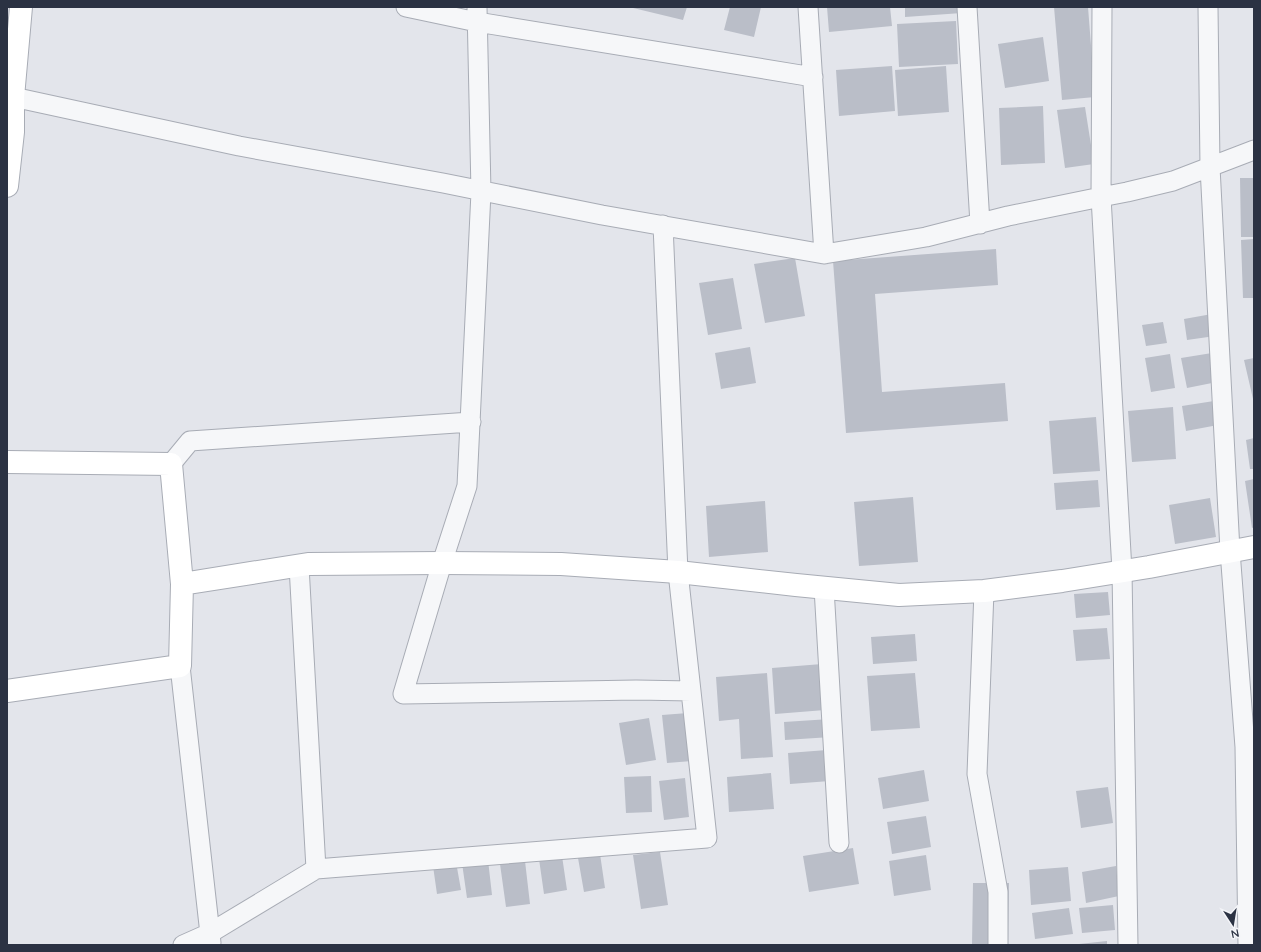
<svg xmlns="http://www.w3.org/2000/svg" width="1261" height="952" font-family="Quicksand,sans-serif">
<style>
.building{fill:#babec8}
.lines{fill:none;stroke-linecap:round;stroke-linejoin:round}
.street-casing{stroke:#a8acb5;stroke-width:21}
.secondary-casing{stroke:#a8acb5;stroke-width:24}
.street{stroke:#f6f7f9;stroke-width:19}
.secondary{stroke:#fff;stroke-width:22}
</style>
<rect width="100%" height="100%" fill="#e3e5eb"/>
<!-- building -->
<path class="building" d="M629 7H687L683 20Z
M730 7H761L754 37 724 30Z
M827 7H890L892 26 829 32Z
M905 7H961L962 13 905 17Z
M1054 7H1088L1095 97 1062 100Z
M956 21 958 64 899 67 897 24Z
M1043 37 1049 81 1005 88 998 44Z
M892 66 895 111 839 116 836 70Z
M946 66 949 112 898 116 895 70Z
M1043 106 1045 163 1001 165 999 108Z
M1085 107 1094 164 1065 168 1057 110Z
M1240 178H1254V237H1241Z
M1254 239V298H1243L1241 240Z
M996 249 998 285 875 294 882 392 1005 383 1008 421 846 433 833 261Z
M795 258 805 316 765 323 754 264Z
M733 278 742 329 708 335 699 283Z
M1212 314 1215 336 1187 340 1184 319Z
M1163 322 1167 343 1146 346 1142 325Z
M750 347 756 383 721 389 715 353Z
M1212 353 1217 382 1187 388 1181 358Z
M1170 354 1175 388 1151 392 1145 358Z
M1254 358V399H1253L1244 360Z
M1214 401 1218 425 1186 431 1182 406Z
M1173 407 1176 459 1132 462 1128 411Z
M1096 417 1100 471 1053 474 1049 421Z
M1254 438V469H1250L1246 440Z
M1254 479V527L1252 528 1245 481Z
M1098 480 1100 507 1056 510 1054 483Z
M913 497 918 562 859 566 854 502Z
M1210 498 1216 537 1175 544 1169 505Z
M765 501 768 552 709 557 706 506Z
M1108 592 1110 615 1076 618 1074 594Z
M1107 628 1110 659 1076 661 1073 630Z
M915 634 917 661 873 664 871 637Z
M822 664 825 710 775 714 772 668Z
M767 673 773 757 741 759 739 719 719 721 716 677Z
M915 673 920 728 871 731 867 676Z
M688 713 692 761 667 763 662 715Z
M649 718 656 760 626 765 619 723Z
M830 719 831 737 785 740 784 722Z
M827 750 830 781 790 784 788 753Z
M924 770 929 801 883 809 878 778Z
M771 773 774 809 729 812 727 777Z
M651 776 652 812 626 813 624 777Z
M685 778 689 817 664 820 659 781Z
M1108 787 1113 823 1081 828 1076 791Z
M926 816 931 847 892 854 887 822Z
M853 848 859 884 809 892 803 856Z
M660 852 668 905 641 909 633 855Z
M600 854 605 888 584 892 578 858Z
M926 855 931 890 894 896 889 861Z
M562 856 567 890 544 894 539 859Z
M488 860 492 895 467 898 462 863Z
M525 861 530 904 506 907 500 864Z
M456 862 461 890 437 894 433 866Z
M1116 866 1119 896 1086 903 1082 872Z
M1068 867 1071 901 1031 905 1029 870Z
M973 883H1009L1008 945H972Z
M1113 905 1115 930 1082 933 1079 908Z
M1069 908 1073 934 1035 939 1032 913Z
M1107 941V945H1079V944Z"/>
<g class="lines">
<!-- street casing -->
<g class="street-casing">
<path id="street" d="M406 7 477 22 813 77
M477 7 481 192 467 486 442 563 403 694 636 690 691 691
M808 7 824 254
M967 7 980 224
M1102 7 1101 197 1122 571 1128 945
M1208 7 1210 167 1230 551 1245 747 1248 945
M13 97 239 146 443 183 602 215 824 254 926 237 1008 216 1101 197 1127 192 1173 181 1254 150
M171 464 190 441 471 422
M299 566 316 869
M824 588 839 843
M984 591 977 774 998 892V945
M180 666 211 943
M183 945 210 933 316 869 707 838 678 572 663 225"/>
</g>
<!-- secondary casing -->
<g class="secondary-casing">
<path id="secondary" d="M7 186 13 132V97L21 7
M7 462 171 464 182 584 180 666 7 691
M182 584 308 564 442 563 561 564 678 572 796 585 899 595 984 591 1062 581 1149 567 1254 547"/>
</g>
<!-- street -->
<use href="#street" class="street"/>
<!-- secondary -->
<use href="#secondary" class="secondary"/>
</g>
<!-- border -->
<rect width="1261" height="952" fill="none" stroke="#2b3243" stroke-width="16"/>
<!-- north arrow -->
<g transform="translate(1233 924) rotate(168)" stroke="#f3f4f8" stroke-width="3" paint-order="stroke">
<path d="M0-3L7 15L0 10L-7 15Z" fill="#2b3243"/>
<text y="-6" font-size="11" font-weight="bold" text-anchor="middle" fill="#2b3243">N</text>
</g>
</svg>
